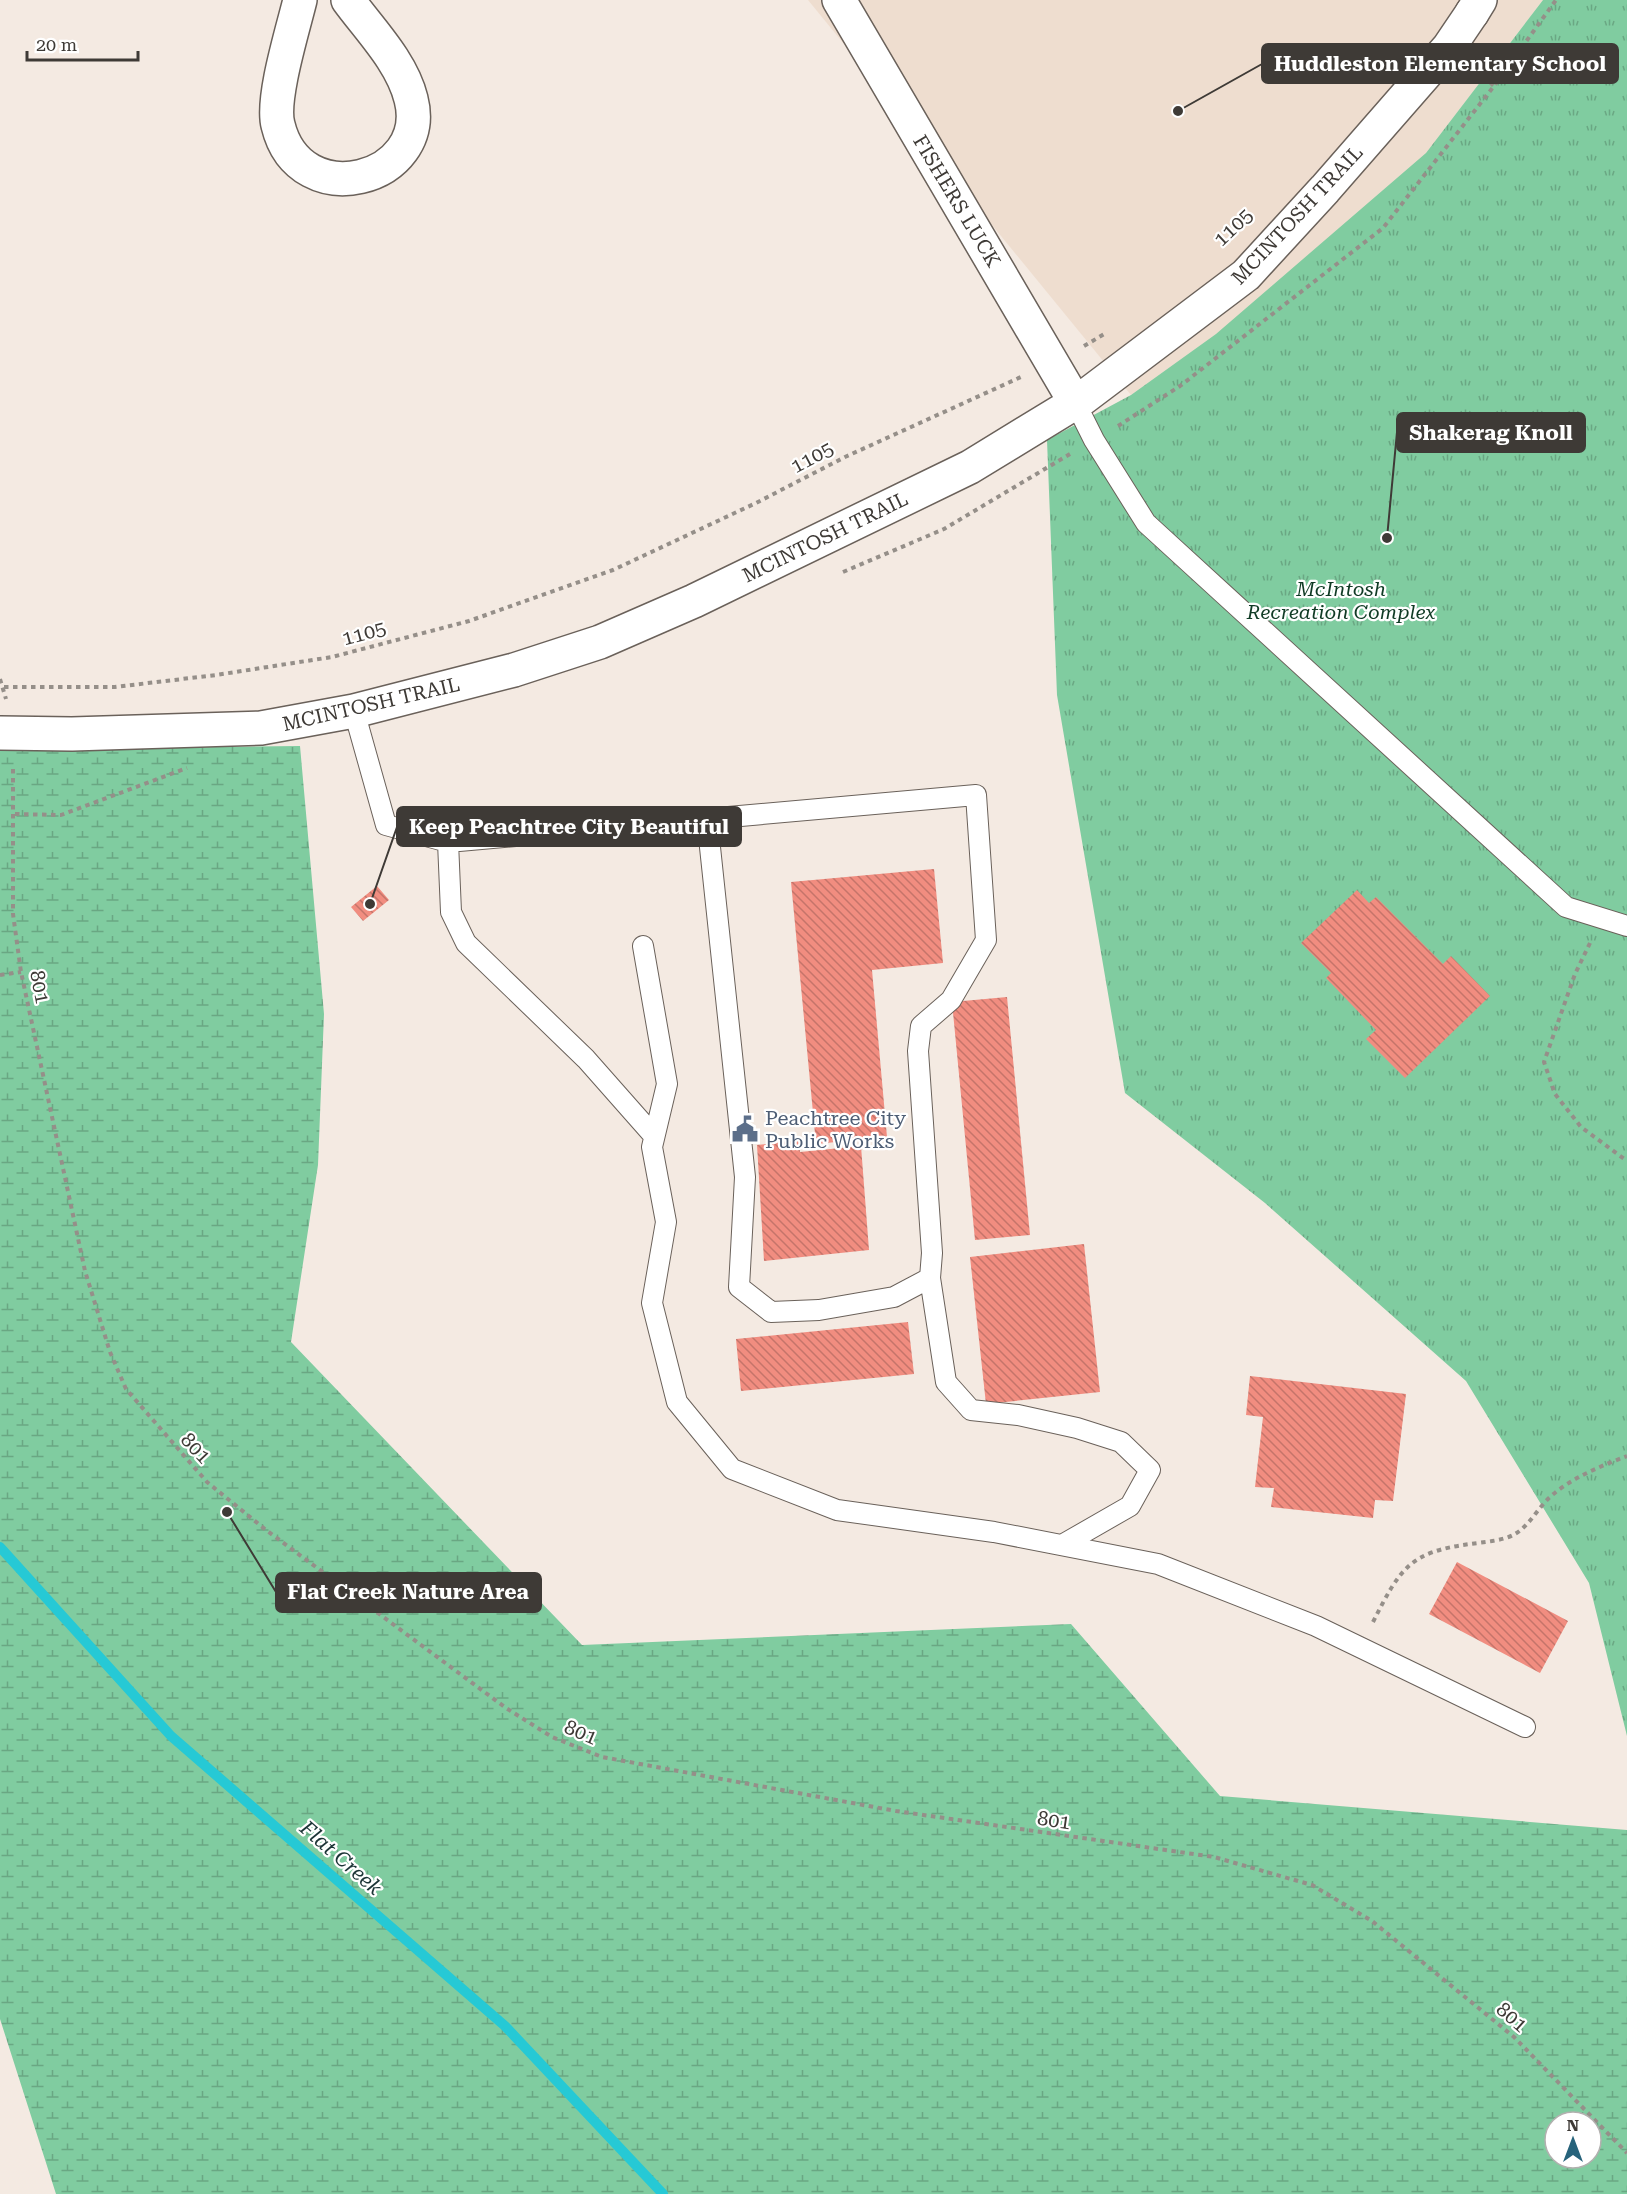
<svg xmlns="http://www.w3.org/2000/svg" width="1627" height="2194" font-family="'Roboto Serif',serif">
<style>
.built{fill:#eeddcf}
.grass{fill:url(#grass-tufts)}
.wetland{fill:url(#wetland-marsh);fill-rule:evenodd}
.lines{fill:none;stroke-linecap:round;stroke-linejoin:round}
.stream{stroke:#26c9d5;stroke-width:10}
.building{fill:url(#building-back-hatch)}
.lane-casing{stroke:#6a615a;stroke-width:22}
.street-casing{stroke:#6a615a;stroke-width:36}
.secondary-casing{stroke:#6a615a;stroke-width:36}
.path{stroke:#958f89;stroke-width:4;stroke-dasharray:4.5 4.5;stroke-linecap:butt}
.lane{stroke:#fff;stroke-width:20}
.street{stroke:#fff;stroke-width:33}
.secondary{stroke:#fff;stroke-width:33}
.labels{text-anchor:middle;stroke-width:4.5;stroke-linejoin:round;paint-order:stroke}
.street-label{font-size:20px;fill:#3e3a36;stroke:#fff}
.park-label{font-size:20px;font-style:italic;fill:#103b25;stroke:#fff}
.service-label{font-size:20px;fill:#4e5e75;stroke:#fff;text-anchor:start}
.water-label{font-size:21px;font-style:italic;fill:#1c3436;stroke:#fff}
.leader{fill:none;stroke:#3e3a36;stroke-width:2}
.callout-dot{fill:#3e3a36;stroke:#fff;stroke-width:2}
.callout{fill:#3e3a36;stroke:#3e3a36;stroke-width:2}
.callout-label{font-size:21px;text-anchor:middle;font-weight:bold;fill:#fff}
</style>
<defs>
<pattern id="grass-tufts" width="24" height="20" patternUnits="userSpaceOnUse" patternTransform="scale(1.5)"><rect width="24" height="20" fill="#80cca0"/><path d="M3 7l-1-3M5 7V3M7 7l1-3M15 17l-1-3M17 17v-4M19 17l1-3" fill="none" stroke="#6aa783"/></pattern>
<pattern id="wetland-marsh" width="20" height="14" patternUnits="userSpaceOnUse" patternTransform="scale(1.5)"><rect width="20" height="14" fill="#80cca0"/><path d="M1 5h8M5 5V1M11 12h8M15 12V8" fill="none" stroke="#6aa783"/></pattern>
<pattern id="building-back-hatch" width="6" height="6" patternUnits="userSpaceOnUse" patternTransform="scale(1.5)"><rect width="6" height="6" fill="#f18d80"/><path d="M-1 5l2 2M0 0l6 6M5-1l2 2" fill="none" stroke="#c5746a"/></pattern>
</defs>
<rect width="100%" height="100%" fill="#f4eae2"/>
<!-- built -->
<path class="built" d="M808 0H1543L1373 223 1131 395Z"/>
<!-- grass -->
<path class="grass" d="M1543 0H1627V1736L1589 1583 1466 1381 1265 1203 1125 1093 1057 695 1047 440 1131 395 1216 334 1426 153Z"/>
<!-- wetland -->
<path class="wetland" d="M300 746 324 1014 318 1165 291 1342 582 1645 1071 1624 1220 1796 1627 1830V2194H56L0 2019V750ZM1555 2122H1591V2158H1555Z"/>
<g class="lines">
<!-- stream -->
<path class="stream" d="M0 1547 171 1736 505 2026 663 2194"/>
</g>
<!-- building -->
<path class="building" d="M934 869 943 963 872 970 887 1137 816 1144 791 882Z
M377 886 389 900 363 921 351 907Z
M1357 890 1369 903 1376 897 1443 964 1451 956 1490 996 1405 1078 1366 1039 1376 1030 1326 978 1331 973 1301 943Z
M1007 997 1030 1235 975 1240 952 1002Z
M799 1140 800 1152 861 1146 869 1250 764 1261 757 1145Z
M1084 1244 1100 1392 986 1404 970 1257Z
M908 1322 914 1374 741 1391 736 1339Z
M1250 1376 1406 1394 1393 1501 1375 1500 1373 1518 1271 1507 1274 1488 1255 1487 1263 1417 1246 1415Z
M1457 1562 1568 1621 1540 1673 1429 1614Z"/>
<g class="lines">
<!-- lane casing -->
<g class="lane-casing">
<path id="lane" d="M1075 402 1094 440 1146 523 1566 907 1627 926
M354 711 386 825 448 842 976 795 986 940 951 1000 921 1026 918 1051 932 1253 930 1278 894 1297 819 1310 771 1312 739 1287 745 1177 707 819
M448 842 451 912 466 943 586 1059 654 1136
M643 946 667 1084 652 1147 666 1222 652 1303 677 1402 732 1469 837 1510 994 1532 1158 1564 1316 1626 1525 1727
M930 1278 946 1382 971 1410 1018 1415 1077 1428 1121 1442 1150 1470 1130 1506 1062 1545"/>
</g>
<!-- street casing -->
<g class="street-casing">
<path id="street" d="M300 0C293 29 271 99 278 125 300 216 432 180 411 99 402 62 370 30 348 0
M839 0 1075 402
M0 733 72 734 261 728 354 711 514 670 600 642 694 601 970 467 1083 398 1246 275 1325 189 1449 47 1472 13"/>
</g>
<!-- secondary casing -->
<g class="secondary-casing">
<path id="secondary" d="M1472 13 1480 0"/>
</g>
<!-- path -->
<path class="path" d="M1477 70 1494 86
M1084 346 1106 333
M1118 426 1180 386 1383 228 1494 86 1556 0
M843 572 944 529 1070 454
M0 679 6 699
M4 687H115L216 675 332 657 469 621 613 570 756 503 845 457 1021 377
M13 769V914L21 972 85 1271 110 1352 126 1389 207 1482 266 1530 506 1708 552 1737 602 1757 896 1811 1214 1857 1312 1885 1372 1921 1514 2037 1627 2153
M15 814 61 815 187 768
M1590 943 1575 974 1544 1062 1555 1094 1581 1127 1627 1161
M0 975 21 972
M1373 1622C1400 1569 1409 1552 1470 1544 1484 1542 1503 1541 1515 1534 1529 1526 1538 1508 1550 1497 1571 1478 1601 1466 1627 1456"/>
<!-- lane -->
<use href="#lane" class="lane"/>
<!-- street -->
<use href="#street" class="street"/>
<!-- secondary -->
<use href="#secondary" class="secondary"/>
</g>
<!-- icons -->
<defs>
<g id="civic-bare" transform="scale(2.07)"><path d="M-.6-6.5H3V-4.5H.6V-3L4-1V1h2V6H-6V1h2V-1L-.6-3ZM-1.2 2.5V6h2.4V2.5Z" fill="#5c6f8a" stroke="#fff" stroke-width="2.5" paint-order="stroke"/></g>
</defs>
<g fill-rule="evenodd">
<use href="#civic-bare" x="745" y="1129"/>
</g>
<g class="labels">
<!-- street labels -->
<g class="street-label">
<text transform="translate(957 201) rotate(59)" y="7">FISHERS LUCK</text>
<text transform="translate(1297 215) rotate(-47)" y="7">MCINTOSH TRAIL</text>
<text transform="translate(1233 227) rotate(-43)" y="7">1105</text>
<text transform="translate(812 457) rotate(-28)" y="7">1105</text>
<text transform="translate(825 537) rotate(-26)" y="7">MCINTOSH TRAIL</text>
<text transform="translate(364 633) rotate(-15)" y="7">1105</text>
<text transform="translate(371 704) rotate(-13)" y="7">MCINTOSH TRAIL</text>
<text transform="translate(40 987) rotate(79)" y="7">801</text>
<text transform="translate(196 1448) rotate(47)" y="7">801</text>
<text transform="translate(581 1732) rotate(23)" y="7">801</text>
<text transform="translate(1054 1820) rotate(8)" y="7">801</text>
<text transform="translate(1512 2017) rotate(41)" y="7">801</text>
</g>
<!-- park labels -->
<g class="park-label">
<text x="1341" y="596">McIntosh<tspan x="1341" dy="23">Recreation Complex</tspan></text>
</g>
<!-- service labels -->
<g class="service-label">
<text x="765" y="1125">Peachtree City<tspan x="765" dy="23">Public Works</tspan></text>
</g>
<!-- water labels -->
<g class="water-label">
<text transform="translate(341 1858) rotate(41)" y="7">Flat Creek</text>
</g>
</g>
<!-- callouts -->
<path class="leader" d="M1178 111L1262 64M1387 538L1397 432M370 904L397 827M227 1512L276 1592"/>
<g class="callout-dot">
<circle cx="1178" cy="111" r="6"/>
<circle cx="1387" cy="538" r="6"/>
<circle cx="370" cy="904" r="6"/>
<circle cx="227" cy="1512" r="6"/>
</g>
<g class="callout">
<rect x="1262" y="44" width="356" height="39" rx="6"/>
<rect x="1397" y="413" width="188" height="39" rx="6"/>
<rect x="397" y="807" width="344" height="39" rx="6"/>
<rect x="276" y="1573" width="265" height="39" rx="6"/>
</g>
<g class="callout-label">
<text x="1440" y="71">Huddleston Elementary School</text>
<text x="1491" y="440">Shakerag Knoll</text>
<text x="569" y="834">Keep Peachtree City Beautiful</text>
<text x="408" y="1599">Flat Creek Nature Area</text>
</g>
<!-- north arrow -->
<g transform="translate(1573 2140)"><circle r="28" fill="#ffffff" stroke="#b2b0af" stroke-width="1.5"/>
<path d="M0-4.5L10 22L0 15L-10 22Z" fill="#27637b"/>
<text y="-9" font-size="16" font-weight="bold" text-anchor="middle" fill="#3e3a36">N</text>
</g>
<!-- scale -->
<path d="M27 51v9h111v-9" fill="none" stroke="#3e3a36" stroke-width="3"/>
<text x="36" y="51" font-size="18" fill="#3e3a36" stroke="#ffffff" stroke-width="4.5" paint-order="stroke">20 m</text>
</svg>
